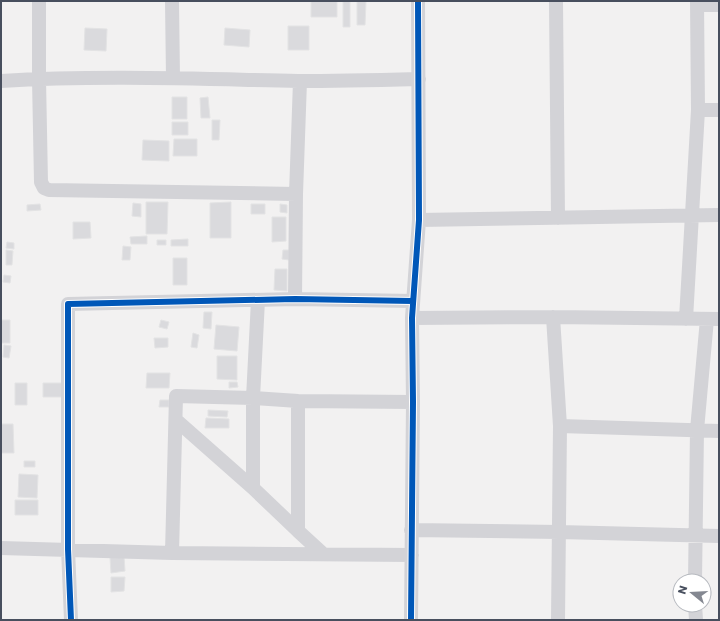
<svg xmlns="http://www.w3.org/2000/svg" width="720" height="621" font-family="Poppins,sans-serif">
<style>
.building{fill:#dadadd;stroke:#e3e3e4}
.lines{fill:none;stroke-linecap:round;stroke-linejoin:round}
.minor{stroke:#d3d3d7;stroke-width:14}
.cycleway-casing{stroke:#fff;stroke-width:8}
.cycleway{stroke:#0057b8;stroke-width:6}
</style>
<rect width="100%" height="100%" fill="#f2f1f1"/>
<!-- building -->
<path class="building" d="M311 1H337V17H311Z
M343 1H350V27H343Z
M357 1H366L365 25H357Z
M288 26H309V50H288Z
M85 28 107 29 106 51 84 50Z
M225 28 250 30 249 47 224 45Z
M172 97H187V119H172Z
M208 97 210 118H201L200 98Z
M212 120H220L219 140H212Z
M172 122H188V135H172Z
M174 139H197V156H173Z
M143 140 169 141V161L142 160Z
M146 202H168L167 234H146Z
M231 202V238H210V203Z
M133 203 141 204V217L132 216Z
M40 204 41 210 27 211V205Z
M251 204H265V214H251Z
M280 204 287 205V213L280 212Z
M272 217H286V241L272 242Z
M73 222H90L91 238 73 239Z
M147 236V244H131L130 237Z
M188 239V246H171V240Z
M157 240H166V245H157Z
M7 242 14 243V249L6 248Z
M123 246 131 247 130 260H122Z
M6 250 13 251 12 265H6Z
M283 250H289V260L282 259Z
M173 258H187V285H173Z
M275 269H287V291L274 290Z
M4 275 11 276 10 283 3 282Z
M204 312H212L211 329 203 328Z
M1 320H10V343H1Z
M161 320 169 322 167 329 159 327Z
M216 325 239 327 237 351 214 349Z
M193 333 199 335 197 348 191 347Z
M154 338H168V347L155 348Z
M4 345 11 346 9 358 3 357Z
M217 356H237V380L217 379Z
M147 373H170L169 388H146Z
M229 382H237L238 387 229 388Z
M15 383H27V405H15Z
M43 383H62V397H43Z
M160 400H169V407H159Z
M208 410 228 411 227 417 208 416Z
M206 418 229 419V428H205Z
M1 424H13L14 453H1Z
M24 461H35V467H24Z
M19 474 38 475 37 498 18 497Z
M15 500H38V515H15Z
M124 556 125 571 111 573 110 557Z
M111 577H125L124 591 111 592Z"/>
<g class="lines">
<!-- minor -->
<path class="minor" d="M39 1V79L41 182 44 188 49 190 296 194
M172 1 173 78
M556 1 558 218
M697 5H719
M1 81C100 75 199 79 298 81 338 81 379 80 419 79
M698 110H719
M419 220 719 215
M295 299 296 194 300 81
M553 317 560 426 558 620
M412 318 553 317 719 319
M686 319 698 110 697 1
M298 401V531L322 553
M176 420 253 488 298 531
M560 426 719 431
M253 488V398L258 300
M411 530 559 532 719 536
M1 548 172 553 412 555
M172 553 176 396 253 398 298 401 413 402
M695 581 697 430 707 319
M695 605 696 620
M71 620 68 549V304L295 299 413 301
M411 620 413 402 412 318 419 220 418 1"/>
<!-- cycleway casing -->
<g class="cycleway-casing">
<path id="cycleway" d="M71 620 68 549V304L295 299 413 301
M411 620 413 402 412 318 419 220 418 1"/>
</g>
<!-- cycleway -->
<use href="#cycleway" class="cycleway"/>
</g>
<!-- border -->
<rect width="720" height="621" fill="none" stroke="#484f5e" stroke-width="4"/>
<!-- north arrow -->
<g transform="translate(692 593) rotate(288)"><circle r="19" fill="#ffffff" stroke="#b6b9bf"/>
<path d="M0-3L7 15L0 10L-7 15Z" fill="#848891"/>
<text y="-6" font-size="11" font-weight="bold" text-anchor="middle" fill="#484f5e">N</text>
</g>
</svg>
